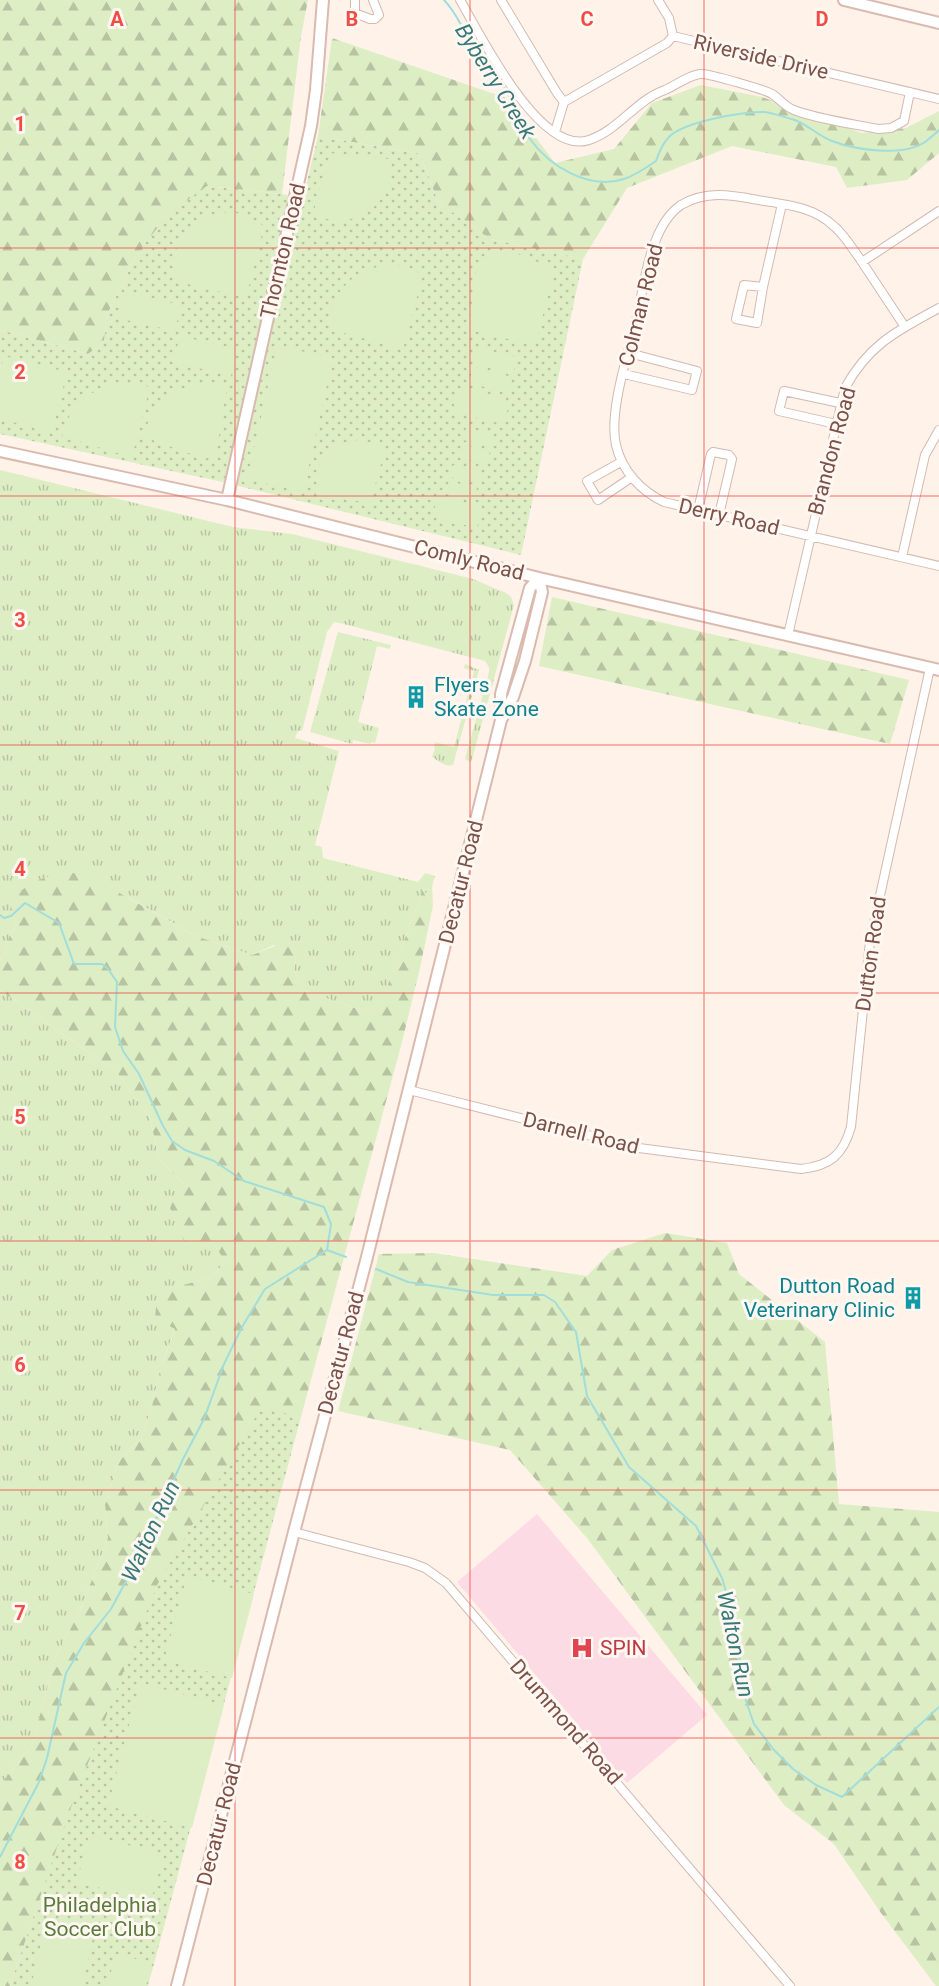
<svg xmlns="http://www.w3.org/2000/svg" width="939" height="1986" font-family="Roboto,sans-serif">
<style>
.medical{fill:#fddbe5}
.grass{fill:url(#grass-tufts)}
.forest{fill:url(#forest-firs)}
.park{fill:url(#park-dots)}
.pitch{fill:#ddeec5}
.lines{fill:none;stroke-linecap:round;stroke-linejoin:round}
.stream{stroke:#a0dddb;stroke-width:2}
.street-casing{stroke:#d4b9b0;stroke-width:10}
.secondary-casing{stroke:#dabaaf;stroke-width:14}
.street{stroke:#fff;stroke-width:8}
.secondary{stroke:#fff;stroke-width:10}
.grid{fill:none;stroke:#f14c45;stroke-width:1.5;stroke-opacity:0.55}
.labels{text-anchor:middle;stroke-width:6;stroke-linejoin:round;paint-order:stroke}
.street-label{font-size:21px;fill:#7c5249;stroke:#fff7f1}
.culture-label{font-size:21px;fill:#0d838f;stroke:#fff7f1;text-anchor:start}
.health-label{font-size:21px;fill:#be3a42;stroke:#fff7f1;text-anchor:start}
.park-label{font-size:21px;fill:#5b7c3d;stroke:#fff7f1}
.water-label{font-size:22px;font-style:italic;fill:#387a79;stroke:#fff7f1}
.grid-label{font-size:20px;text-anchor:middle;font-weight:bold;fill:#f14c45;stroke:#fff7f1;stroke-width:6;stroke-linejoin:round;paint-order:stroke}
</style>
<defs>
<pattern id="grass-tufts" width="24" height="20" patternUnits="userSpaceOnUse" patternTransform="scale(1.5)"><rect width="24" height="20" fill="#ddeec5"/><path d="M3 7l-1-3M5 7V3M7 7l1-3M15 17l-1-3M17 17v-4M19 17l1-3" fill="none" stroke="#b8c3a2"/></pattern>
<pattern id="forest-firs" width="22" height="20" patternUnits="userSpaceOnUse" patternTransform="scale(1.5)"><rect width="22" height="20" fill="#ddeec5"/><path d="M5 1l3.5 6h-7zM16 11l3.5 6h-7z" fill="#b8c3a2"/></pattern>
<pattern id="park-dots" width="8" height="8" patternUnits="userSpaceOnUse" patternTransform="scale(1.5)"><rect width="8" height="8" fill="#ddeec5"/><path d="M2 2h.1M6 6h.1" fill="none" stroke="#b8c3a2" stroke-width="1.8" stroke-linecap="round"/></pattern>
</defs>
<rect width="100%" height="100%" fill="#fef2e9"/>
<!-- medical -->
<path class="medical" d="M537 1514 707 1715 627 1783 457 1582Z"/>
<!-- grass -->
<path class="grass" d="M0 470 233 527 292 534 473 579 506 593 511 597 514 605 471 763 465 759 489 672V667L485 661 340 623 334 622 327 632 302 731H298L295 738 339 751 315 845 322 847 323 858 418 882 425 873 435 876 432 887 433 905 423 889 379 1012 370 1013 305 991 294 971 296 956 274 945 252 955 196 936 129 898 10 906 17 925 9 937 3 957 0 960Z
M338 632 391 645 390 649 377 646 358 722 379 728 375 743 372 742 370 744 353 740 352 744 310 732Z
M465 664 479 670 453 765C444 767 439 761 432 757L435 748 434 747 435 742 454 747 474 671 464 668Z
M0 990 116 1071 150 1118 159 1159 182 1182 215 1246 225 1261 213 1277 179 1286 175 1328 160 1370 152 1406 141 1438 119 1461 105 1504 108 1538 80 1611 56 1656 32 1745 0 1785Z"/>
<!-- forest -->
<path class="forest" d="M0 0H308L301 36 282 194 207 186 137 254 107 315 104 343 88 354 0 330Z
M332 38 506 98 555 163 614 149 652 103 701 85 762 97 862 133 906 128 939 111V153L907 180 847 188 836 167 732 146 627 188 583 259 490 239 438 202 420 154 318 136Z
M552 597 909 680 890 744 539 666Z
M62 871 89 876 196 936 252 955 290 940 296 956 294 971 305 991 370 1013 379 1011 423 889 433 905 420 968 402 1042 301 1417 292 1423 47 1878 10 1986H0V1785L32 1745 56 1656 80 1611 108 1538 105 1504 119 1461 141 1438 152 1406 160 1370 175 1329 155 1318 157 1298 179 1286 213 1277 225 1261 215 1246 184 1240 170 1208 182 1182 159 1159 150 1118 116 1071 0 990V960L3 957 9 937 17 925 10 906C19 884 42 880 62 871Z
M665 1233 727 1243 739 1274 825 1342 839 1504 939 1512V1986H936L881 1913 834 1844 784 1805 587 1538 510 1450 338 1411 379 1254 433 1253 587 1276 612 1250Z"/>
<!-- park -->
<path class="park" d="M318 136 420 154 438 202 490 239 583 259 521 555 218 481 0 434V330L88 354 104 343 107 315 137 254 168 214 207 186 282 194 303 198Z
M261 1408 301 1417 148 1986H10L68 1815 157 1585Z"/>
<!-- pitch -->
<path class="pitch" d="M330 153 390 159C396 204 354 234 313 214Z
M228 212 243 214 264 226 246 298 175 281C167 244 191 215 228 212Z
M500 251 518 254 555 269 536 342 532 345 468 329 477 266 487 255Z
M394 265 409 268 423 275 403 349 329 329C329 291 357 265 394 265Z
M124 291 181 305 175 331 117 318Z
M180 336 237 349 231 376 173 362Z
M277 346 333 358 303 492 247 479Z
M478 348 517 357 513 373 474 364Z
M4 356 67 372 52 432 0 419V372Z
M473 367 512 377 508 393 469 383Z
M131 383 150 387 133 453 127 456 62 436C71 400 95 385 131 383Z
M209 383 227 387 216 454 205 459 144 437C151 401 174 386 209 383Z
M461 388 504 397C511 403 507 415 503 421L498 423 458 413 454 405 457 392Z
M466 428 494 435 491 447 463 440Z
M361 440 373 443 385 450 370 503 318 495C311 465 330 440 361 440Z
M462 444 490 451 487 464 459 457Z
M453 465 481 471 478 484 450 477Z
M449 481 477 488 474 501 446 494Z
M438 496 482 507 477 528 432 517Z
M187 1576 254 1594 232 1678 164 1660Z
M140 1683 224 1705 192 1828 108 1806Z
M89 1835 164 1854 151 1901 77 1882Z
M45 1927 93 1938 82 1986H31Z
M116 1954 152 1963 146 1986H107Z"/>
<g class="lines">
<!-- stream -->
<path class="stream" d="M444 0C456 12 462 28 471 42 483 60 497 74 508 94 516 109 519 125 530 139 550 167 589 190 624 179 636 175 646 168 656 161 659 152 662 144 669 137 683 122 744 111 765 112 773 113 783 117 792 119 806 123 818 136 832 141 855 150 903 157 925 142 930 138 935 134 939 130
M0 915 4 918 11 916 25 903 59 923 74 964H102L108 969 117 982 115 1027 123 1051 139 1074 163 1126 172 1141 185 1150 214 1161 244 1181 324 1207 331 1224 327 1250
M327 1250 346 1257
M376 1269 408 1282 493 1295H544L555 1302 576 1332 587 1396 629 1467 696 1526 722 1578 733 1616 746 1701 754 1724 774 1750 793 1769 816 1785 842 1797 939 1707
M0 1857 39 1782 47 1758 66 1673 84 1643 111 1609 139 1557 183 1459 204 1419 224 1364 242 1327 265 1289 327 1250"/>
<!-- street casing -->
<g class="street-casing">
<path id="street" d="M355 0V13L370 19H375L379 15 373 0
M460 0C480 34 540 157 589 140 619 130 636 100 665 90 674 86 693 73 702 74 710 74 766 90 772 94 780 99 785 107 794 110 816 119 854 124 878 129L891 128 904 121 910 92
M501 0 557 93 564 102
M658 0 669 18 673 36
M564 102 667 43 673 36 939 99
M555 132 564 102
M862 262 939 211
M744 285 763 287 757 323 736 319Z
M763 287 782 204
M905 327C890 304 875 282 860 259 852 248 845 236 835 227 815 208 791 205 764 201 735 196 708 189 681 205 669 213 660 229 655 242 646 264 643 289 638 312 630 348 608 411 616 445 622 471 641 491 664 502L939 566
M624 374 692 390 697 371 629 353
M836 424 779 411 784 391 840 403
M621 462 587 481 598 500 632 477
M698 510 711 454 713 452 729 455 732 459 719 515
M902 557 925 455 939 430
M788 635 845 388C869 344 897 331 939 308
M409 1090 639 1148 801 1169C830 1166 843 1155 851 1127L870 941 930 668
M294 1532 409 1562 425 1568 446 1583 790 1986"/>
</g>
<!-- secondary casing -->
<g class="secondary-casing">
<path id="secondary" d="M844 0 939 23
M0 451 227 500 539 578 939 670
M227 500 311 126 316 90 323 0
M501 717V694L530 588 539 578
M177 1986 294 1532 366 1261 501 720 513 697 525 661 542 592 539 578"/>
</g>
<!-- street -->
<use href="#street" class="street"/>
<!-- secondary -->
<use href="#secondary" class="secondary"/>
</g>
<!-- grid -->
<path class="grid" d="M235 0V1986M470 0V1986M704 0V1986M0 248H939M0 496H939M0 745H939M0 993H939M0 1241H939M0 1490H939M0 1738H939"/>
<!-- icons -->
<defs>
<g id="building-bare" transform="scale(1.8)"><path d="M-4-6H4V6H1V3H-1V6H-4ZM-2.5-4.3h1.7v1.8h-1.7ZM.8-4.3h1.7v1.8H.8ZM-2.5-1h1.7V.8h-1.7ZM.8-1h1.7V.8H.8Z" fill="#0f9aa8" stroke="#fff7f1" stroke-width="2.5" paint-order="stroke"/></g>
<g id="hospital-bare" transform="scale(1.8)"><path d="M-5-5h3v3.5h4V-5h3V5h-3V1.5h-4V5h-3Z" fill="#e0444e" stroke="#fff7f1" stroke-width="2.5" paint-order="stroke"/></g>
</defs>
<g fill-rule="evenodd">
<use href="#building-bare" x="416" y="697"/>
<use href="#building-bare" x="913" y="1298"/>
<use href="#hospital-bare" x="582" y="1648"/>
</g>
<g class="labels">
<!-- street labels -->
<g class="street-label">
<text transform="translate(761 57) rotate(13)" y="7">Riverside Drive</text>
<text transform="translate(283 251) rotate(-77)" y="7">Thornton Road</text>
<text transform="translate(641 305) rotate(-76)" y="7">Colman Road</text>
<text transform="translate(832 451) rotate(-75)" y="7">Brandon Road</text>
<text transform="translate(729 517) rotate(13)" y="7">Derry Road</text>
<text transform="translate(469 560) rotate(14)" y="7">Comly Road</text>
<text transform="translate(461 882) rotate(-76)" y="7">Decatur Road</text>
<text transform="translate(871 954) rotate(-82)" y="7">Dutton Road</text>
<text transform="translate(581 1133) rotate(14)" y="7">Darnell Road</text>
<text transform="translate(341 1353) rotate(-75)" y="7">Decatur Road</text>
<text transform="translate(566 1722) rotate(49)" y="7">Drummond Road</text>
<text transform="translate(219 1824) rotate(-76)" y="7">Decatur Road</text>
</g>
<!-- culture labels -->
<g class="culture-label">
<text x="434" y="692">Flyers<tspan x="434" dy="24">Skate Zone</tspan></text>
<text x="895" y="1293" text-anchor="end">Dutton Road<tspan x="895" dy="24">Veterinary Clinic</tspan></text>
</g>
<!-- health labels -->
<g class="health-label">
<text x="600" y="1655">SPIN</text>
</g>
<!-- park labels -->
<g class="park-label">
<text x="100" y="1912">Philadelphia<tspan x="100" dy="24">Soccer Club</tspan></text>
</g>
<!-- water labels -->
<g class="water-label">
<text transform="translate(496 81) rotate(58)" y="8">Byberry Creek</text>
<text transform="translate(150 1531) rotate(-65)" y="8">Walton Run</text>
<text transform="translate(736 1644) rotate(78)" y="8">Walton Run</text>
</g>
</g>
<g class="grid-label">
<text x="117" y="26">A</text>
<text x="352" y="26">B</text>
<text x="587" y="26">C</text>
<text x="822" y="26">D</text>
<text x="20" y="131">1</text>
<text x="20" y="379">2</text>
<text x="20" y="627">3</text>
<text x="20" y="876">4</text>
<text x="20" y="1124">5</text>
<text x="20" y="1372">6</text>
<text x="20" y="1620">7</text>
<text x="20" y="1869">8</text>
</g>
</svg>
